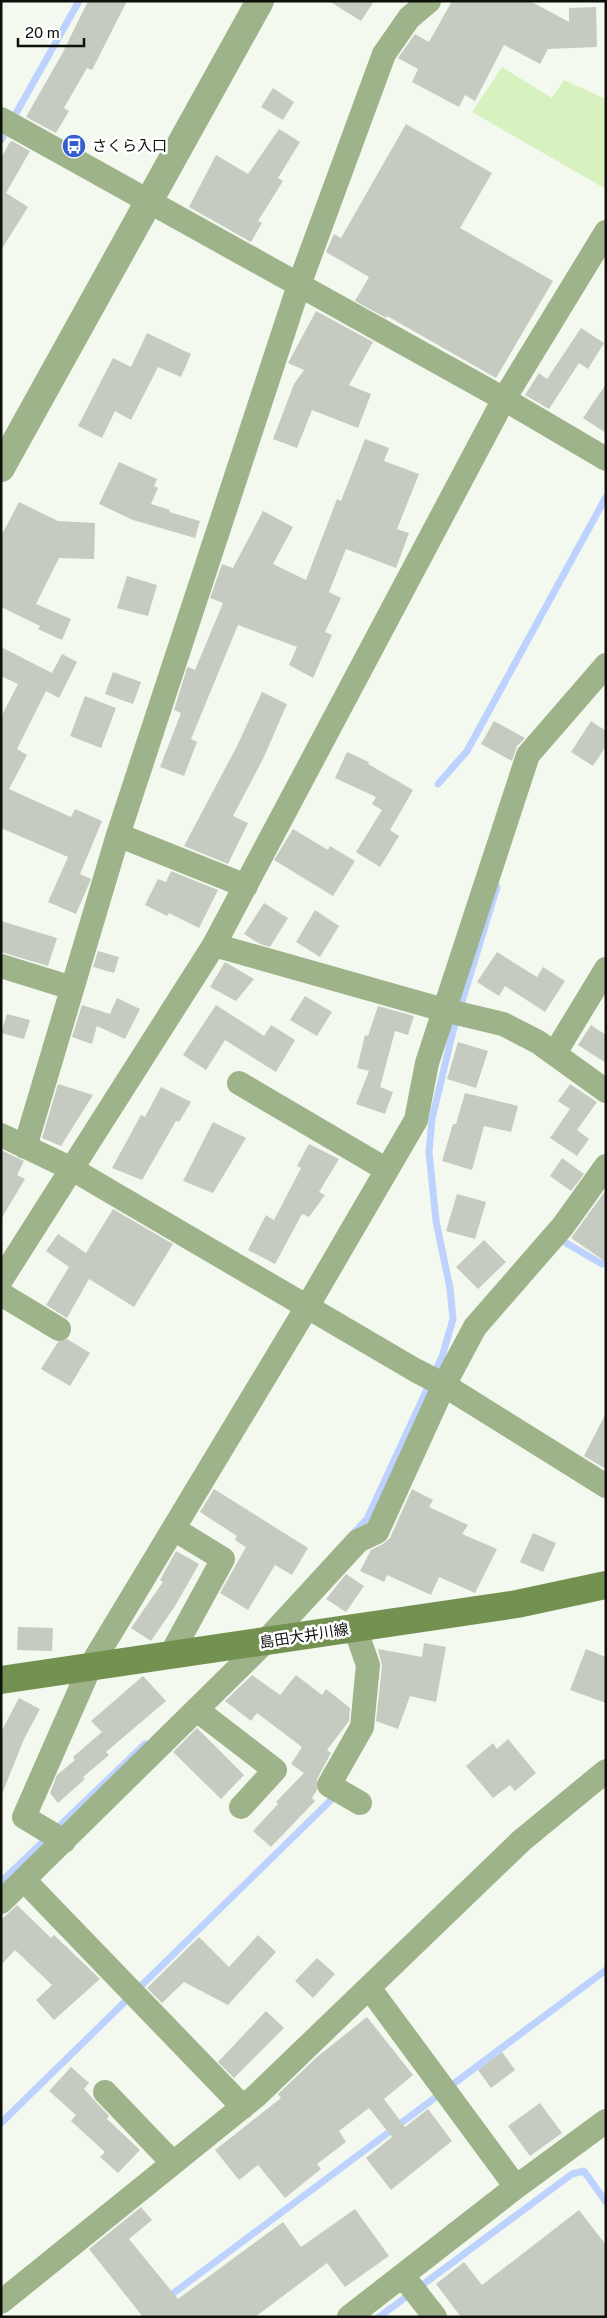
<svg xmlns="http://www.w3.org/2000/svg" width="607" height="2318" font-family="'Public Sans','Noto Sans JP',sans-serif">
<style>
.green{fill:#d7f2be}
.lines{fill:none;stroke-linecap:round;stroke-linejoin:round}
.stream{stroke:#bdd2fe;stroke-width:7}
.building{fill:#c6cbc1}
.minor{stroke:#9eb389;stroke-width:24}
.tertiary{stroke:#9eb389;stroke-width:28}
.secondary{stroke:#739252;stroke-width:28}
.labels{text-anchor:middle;stroke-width:5;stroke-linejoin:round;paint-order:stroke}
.poi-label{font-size:15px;fill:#0e100c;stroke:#fff;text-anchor:start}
.street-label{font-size:15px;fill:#0e100c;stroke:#fff}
</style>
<rect width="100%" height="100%" fill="#f3f9ee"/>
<!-- green -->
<path class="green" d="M502 67 552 98 564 80 606 99V189L472 112Z"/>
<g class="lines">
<!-- stream -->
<path class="stream" d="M1 140 79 1
M438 784 467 751 606 497
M561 1240 602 1264 606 1260
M353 1534 367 1519 442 1357 453 1319 450 1288 436 1221 429 1152 432 1119 453 1031 497 887
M1 1882 145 1744
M1 2123 333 1798
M167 2298 606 1970
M379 2317 572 2174 584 2171 606 2202"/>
</g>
<!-- building -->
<path class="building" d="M88 1H127L92 70 87 68 64 108 69 111 56 133 26 117 62 54Z
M329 1H374L361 21Z
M452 1H530L569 22V8L596 7 597 47 548 49 540 64 504 45 475 101 465 95 459 107 412 82 418 69 398 58 415 34 429 42Z
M273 88 294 102 283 120 261 107Z
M406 124 492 173 460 228 553 281 496 378 387 316 386 318 355 301 369 277 326 252 334 234 341 238Z
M279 129 300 142 278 178 283 181 258 221 262 223 251 242 189 207 216 155 248 174Z
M12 141 30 151 6 193 28 207 1 250V158L10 142Z
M316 311 373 342 349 385 371 394 358 428 312 410 297 448 273 439 294 384 304 370 288 363Z
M581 328 604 343 588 369 579 363 549 409 525 395 539 373 547 379Z
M147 333 191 354 181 377 158 367 131 420 115 411 102 438 78 426 113 358 131 367Z
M606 384V433L583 418Z
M365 439 389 448 384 461 419 474 397 529 409 533 396 568 346 549 329 592 341 598 325 632 332 635 313 678 289 665 297 647 238 625 191 739 197 742 184 776 160 767 181 713 174 710 187 668 188 667 195 670 223 603 210 598 222 564 233 568 263 511 293 527 273 564 306 580 337 499 341 501Z
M119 462 157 479 154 486 158 488 151 504 170 510 169 512 200 521 195 538 133 520 99 504Z
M19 502 58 521 95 523 94 559 59 558 36 604 71 619 62 640 38 629 40 626 1 607V536Z
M127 576 157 585 148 616 117 608Z
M1 647 52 673 62 654 77 662 59 698 46 691 17 749 27 755 9 789 71 817 75 809 102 821 80 874 91 879 76 914 48 902 68 857 1 828V717L18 684 1 676Z
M113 672 141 682 133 704 105 694Z
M262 692 287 704 263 759 233 816 248 823 228 864 184 846 237 746Z
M85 696 116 708 101 748 70 736Z
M494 721 525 738 517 746 512 761 481 744Z
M591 721 606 731V746L593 766 571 752Z
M347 752 369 762 368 764 413 790 390 830 399 836 380 867 356 852 382 810 372 804 376 797 335 778Z
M293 829 328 850 330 846 355 861 333 896 274 860Z
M171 871 218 890 199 928 169 913 167 916 145 905 158 879 166 882Z
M264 903 288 918 270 947 260 944 244 934Z
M315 910 339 926 320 957 296 942Z
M1 921 57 938 48 966 1 952Z
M98 951 119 957 114 973 93 967Z
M497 952 537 977 543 967 565 981 545 1012 505 986 499 996 477 982Z
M225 962 254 979 236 1001 210 987Z
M305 996 332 1012 317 1036 290 1020Z
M117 998 140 1009 125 1039 97 1026 92 1044 72 1037 82 1005 110 1014Z
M216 1005 264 1036 271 1025 295 1040 276 1072 225 1040 206 1070 183 1055Z
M378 1006 414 1016 408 1035 395 1031 380 1087 393 1092 385 1114 356 1104 369 1071 357 1068 365 1035 368 1036Z
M7 1014 30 1020 24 1039 1 1033Z
M591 1025 606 1035V1063L578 1045Z
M458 1042 488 1051 476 1088 447 1079Z
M58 1084 93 1095 61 1146 42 1138Z
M570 1084 597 1102 577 1130 589 1139 577 1156 550 1138 570 1109 558 1101Z
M161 1087 191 1102 179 1122 176 1121 142 1180 112 1168 141 1115 145 1117Z
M465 1093 518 1106 511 1132 484 1126 472 1170 442 1161 453 1124H456Z
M213 1122 246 1138 213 1193 183 1181Z
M309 1144 339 1159 319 1192 325 1195 309 1217 302 1214 275 1264 248 1250 266 1215 274 1220 301 1168 297 1166Z
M1 1150 24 1161 17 1175 25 1179 1 1219Z
M562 1158 584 1174 571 1191 550 1176Z
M606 1190V1262L571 1238Z
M457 1194 486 1202 475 1239 446 1231Z
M113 1209 173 1244 134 1307 89 1279 67 1318 46 1305 69 1267 46 1251 58 1234 86 1253Z
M484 1240 506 1262 478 1289 456 1267Z
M67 1339 90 1353 70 1386 41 1369 58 1342Z
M606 1413V1469L584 1456Z
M214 1489 308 1548 292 1575 275 1565 248 1610 220 1593 246 1547 235 1540 237 1536 200 1512Z
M412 1489 433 1500 429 1507 468 1525 462 1534 497 1549 475 1593 439 1577 431 1595 387 1575 384 1582 360 1571 371 1550 383 1544 390 1538Z
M533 1533 556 1543 543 1572 520 1562Z
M176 1551 199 1564 175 1606 151 1641 131 1628 163 1582 160 1580Z
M346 1574 364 1586 346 1612 326 1599Z
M18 1627 53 1628 52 1651 17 1650Z
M424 1643 446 1647 436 1702 410 1696 398 1729 376 1721 382 1666 378 1649 422 1657Z
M586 1649 606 1657V1703L570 1690Z
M252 1675 280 1695 296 1675 322 1695 326 1689 350 1708 349 1721 327 1750 331 1753 317 1779V1790L312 1798 315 1801 271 1847 253 1831 278 1804 276 1802 304 1773 291 1764 302 1747 257 1713 251 1721 225 1701Z
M143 1676 166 1701 106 1752 109 1755 83 1777 85 1779 58 1803 50 1793 57 1775 75 1760 73 1757 102 1732 91 1721Z
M19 1698 40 1709 24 1739 2 1794 1 1732Z
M197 1728 244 1775 221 1799 173 1752Z
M508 1739 536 1773 515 1791 510 1785 493 1798 466 1766 493 1743 497 1749Z
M17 1905 51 1938 54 1935 100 1979 54 2020 36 2000 52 1985 15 1950 1 1965V1920Z
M258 1935 276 1952 228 2005 184 1982 162 2003 147 1988 199 1937 229 1967Z
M317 1958 335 1974 313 1998 295 1981Z
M266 2011 284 2028 234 2078 218 2062Z
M367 2017 413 2075 384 2099 405 2127 428 2109 452 2141 391 2190 366 2158 392 2137 369 2108 339 2131 346 2142 317 2164 321 2169 285 2198 258 2165 239 2180 215 2150 281 2098 278 2094 317 2057Z
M502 2052 515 2070 491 2088 478 2070Z
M71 2067 89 2083 84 2089 109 2116 107 2119 140 2150 118 2173 100 2157 105 2152 71 2121 76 2115 49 2091Z
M540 2103 562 2133 530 2156 508 2126Z
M141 2207 152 2220 129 2239 178 2299 283 2222 301 2247 355 2209 389 2256 345 2287 327 2263 255 2317H143L89 2249Z
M579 2210 606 2245V2317H461L436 2284 464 2262 482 2285Z"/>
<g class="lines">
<!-- minor -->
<path class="minor" d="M1 119 504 399 606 459
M118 835 246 886
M214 945 444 1010 503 1024 538 1042 606 1091
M1 966 72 988
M555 1053 606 969
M239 1083 387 1170
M1 1135 72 1169 415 1370 444 1385 606 1486
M25 1147 118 835 299 285 384 54 409 18 429 1
M1 1280 214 945 504 399 606 232
M1 1294 59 1329
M355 1628 368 1665 362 1727 329 1785 360 1803
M170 1656 223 1559 174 1529
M197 1710 275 1770 241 1807
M64 1841 24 1817 90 1667 307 1307 416 1120 427 1063 528 755 606 665
M24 1880 243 2107
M1 1902 265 1642 358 1541 377 1532 444 1385 475 1327 563 1226 606 1166
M370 1989 516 2187
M105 2092 173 2163
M403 2276 435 2317
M1 2302 255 2097 521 1841 606 1771
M349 2317 516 2187 606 2121"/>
<!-- tertiary -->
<path class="tertiary" d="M1 468 260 1"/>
<!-- secondary -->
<path class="secondary" d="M1 1680 517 1604 606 1585"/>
</g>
<!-- icons -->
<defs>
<g id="bus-disc" transform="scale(1.25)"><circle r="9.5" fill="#325ece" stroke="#fff"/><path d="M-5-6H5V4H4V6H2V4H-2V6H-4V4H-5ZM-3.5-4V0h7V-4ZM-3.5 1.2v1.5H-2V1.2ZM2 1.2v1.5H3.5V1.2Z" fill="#fff"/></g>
</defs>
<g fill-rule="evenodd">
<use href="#bus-disc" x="74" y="146"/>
</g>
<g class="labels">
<!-- poi labels -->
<g class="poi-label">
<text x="92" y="151">さくら入口</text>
</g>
<!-- street labels -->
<g class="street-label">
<text transform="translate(304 1636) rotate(-9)" y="5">島田大井川線</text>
</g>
</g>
<!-- border -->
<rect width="607" height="2318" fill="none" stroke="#0e100c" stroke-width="5"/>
<!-- scale -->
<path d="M18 38v8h66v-8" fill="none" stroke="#0e100c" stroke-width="2.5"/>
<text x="25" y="38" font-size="15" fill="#0e100c" stroke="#ffffff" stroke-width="4" paint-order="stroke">20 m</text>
</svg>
